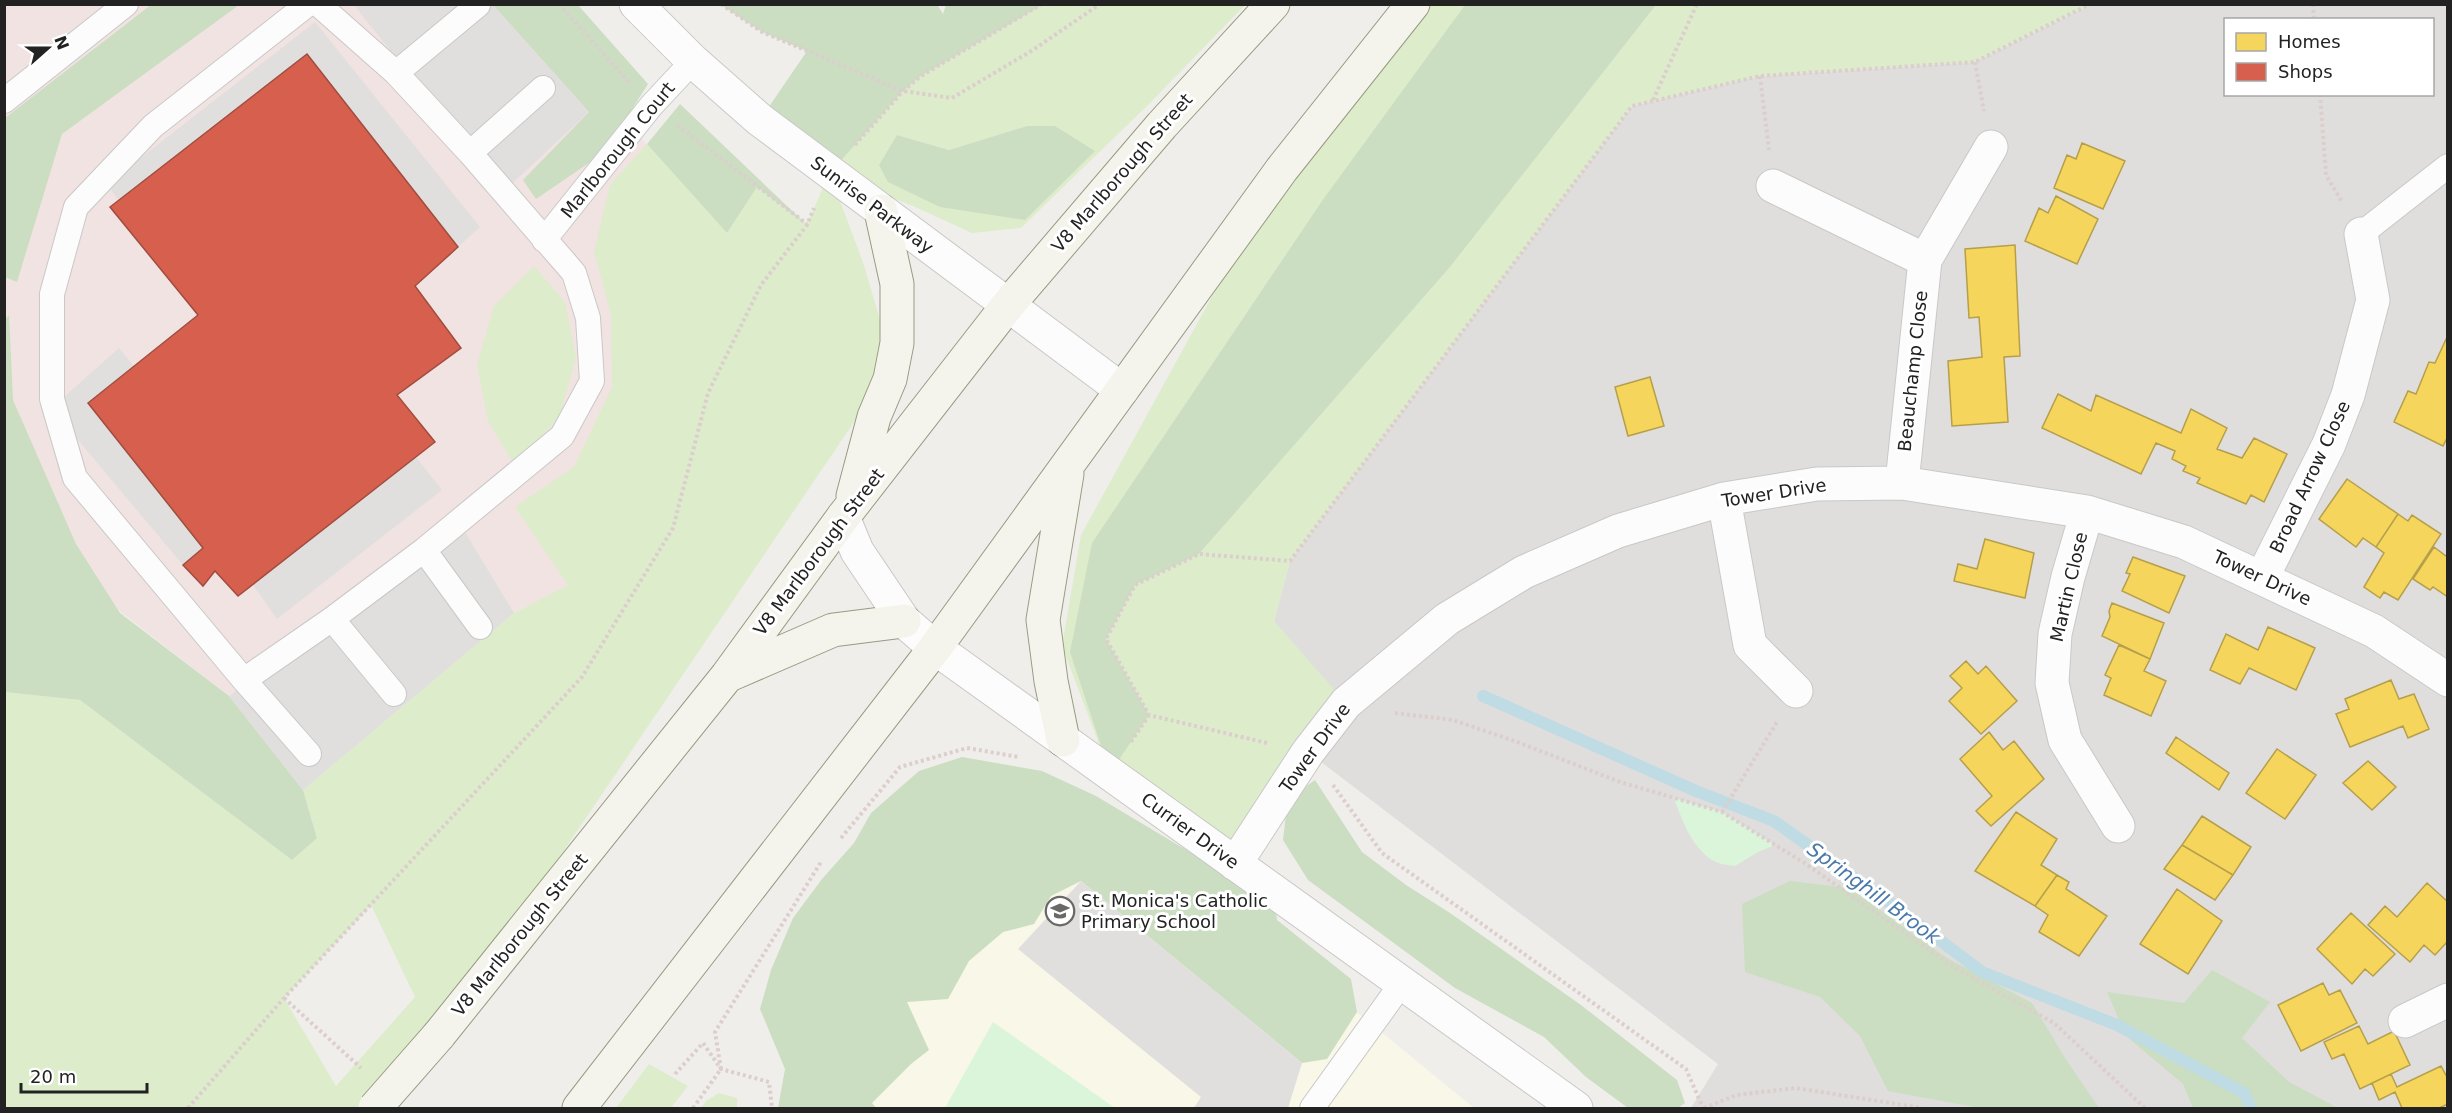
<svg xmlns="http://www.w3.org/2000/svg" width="2452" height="1113" font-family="'DejaVu Sans',sans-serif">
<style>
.residential{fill:#dfdedc;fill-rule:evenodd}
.commercial{fill:#f1e3e1}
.education{fill:#f8f7e8}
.grass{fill:#ddeccb;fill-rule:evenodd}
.forest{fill:#cbdec1}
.park{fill:#daf5da}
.parking{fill:#e0dfde}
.homes{fill:#f6d55c;stroke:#b69f4b;stroke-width:1.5}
.shops{fill:#d6604d;stroke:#a04d40;stroke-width:1.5}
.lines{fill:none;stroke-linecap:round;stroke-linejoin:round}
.stream{stroke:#bfdbe3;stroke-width:12}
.lane-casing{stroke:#c9c8c7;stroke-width:26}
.street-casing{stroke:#c9c8c7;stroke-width:35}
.secondary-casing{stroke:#999a82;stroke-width:35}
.path{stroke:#dccecd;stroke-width:4;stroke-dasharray:3 3;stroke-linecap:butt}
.lane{stroke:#fdfcfc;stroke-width:24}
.street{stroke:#fdfcfc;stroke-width:33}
.secondary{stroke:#f4f4ed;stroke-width:33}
.secondary-bridge-casing{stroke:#999a82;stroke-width:35;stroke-linecap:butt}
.secondary-bridge{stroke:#f4f4ed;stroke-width:33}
.labels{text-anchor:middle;stroke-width:6;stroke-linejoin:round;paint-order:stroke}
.street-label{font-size:18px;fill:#222;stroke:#fff}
.poi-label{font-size:18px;fill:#222;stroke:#fff;text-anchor:start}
.water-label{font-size:20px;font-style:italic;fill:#4a7aab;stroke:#fff}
</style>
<rect width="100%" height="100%" fill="#f0eeeb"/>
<!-- residential -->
<path class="residential" d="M2090 5H2447V1108H1691L1718 1064 1308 752 1274 621 1290 561 1632 106 1760 76 1975 62ZM2226 20H2432V94H2226Z"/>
<!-- commercial -->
<path class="commercial" d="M4 5H520L727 233 568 585 514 613 303 790 229 696 5 522Z"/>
<!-- education -->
<path class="education" d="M986 792 1109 809 1474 1108H822Z"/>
<!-- grass -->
<path class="grass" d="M1042 5H1245L1149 104 1021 228 972 233 913 206 830 174 864 265 886 341 854 422 439 1035 375 1108H5V692L80 700 292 860 317 837 303 790 514 613 568 585 515 507 574 467 612 387 611 315 594 251 610 185 647 144 727 233 757 187 807 224 829 174 903 91 921 76ZM1027 126H1054L1095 151 879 165 897 135 949 150ZM371 905 415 997 336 1086 284 998Z
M1413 5H1470L1070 652 1149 715 1106 639 1135 585 1199 554 1450 267 1656 5H2090L1975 62 1760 76 1632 106 1290 561 1274 621 1346 703 1235 864 1110 773 1062 646 1081 535 1282 169Z
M534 266 565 302 576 358 559 418 514 464 488 421 477 365 494 306Z
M649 1064 688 1086 671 1108H616Z
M719 1093 737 1098V1108H701L706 1101Z"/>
<!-- forest -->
<path class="forest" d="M152 4 239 5 62 134 17 282 5 277V118Z
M937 4 943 14 946 5H1042L921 76 903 91 829 174 760 120 807 51 762 32 721 5Z
M493 5H578L648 84 605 152 536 199 523 180 589 112Z
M1465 5H1656L1450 267 1199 554 1135 585 1106 639 1149 715 1110 773 1070 652 1092 543 1322 201Z
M680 104 807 225 757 187 727 233 647 144Z
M1027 126H1055L1095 151 1025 220 940 207 888 182 879 165 897 135 949 150Z
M9 315 13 400 76 544 120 613 229 696 303 790 317 838 292 860 80 700 5 692 4 320Z
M962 757 1042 771 1096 796 1275 903 1277 920 1351 979 1357 1012 1327 1059 1302 1063 1081 881 1051 896 1034 924 1003 932 969 961 948 999 907 1002 929 1050 911 1064 872 1103 876 1108H778L785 1069 760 1009 771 970 793 918 822 879 854 843 871 813 919 771Z
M1315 780 1362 852 1406 885 1450 913 1581 1005 1677 1080 1685 1103 1678 1108H1628L1586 1077 1544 1037 1455 988 1308 880 1283 840 1286 814 1297 793Z
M1790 881 1849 888 1947 958 2032 1003 2065 1058 2099 1108H1980L1888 1091 1860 1036 1820 997 1745 972 1742 904Z
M2212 970 2270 1002 2242 1038 2289 1082 2338 1108H2193L2183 1084 2126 1036 2107 992 2184 1003Z"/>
<!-- park -->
<path class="park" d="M1674 798 1722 812 1775 845 1758 852 1735 866C1728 865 1718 864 1712 860 1691 846 1682 820 1674 798Z
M993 1022 1115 1108H945Z"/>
<!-- parking -->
<path class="parking" d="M354 5H493L589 112 503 192Z
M315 22 480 227 458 247 307 54 118 200 107 184Z
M119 348 134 366 88 403 203 548 183 565 73 434 64 397Z
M416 457 442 490 277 619 253 585Z
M465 532 514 613 303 790 229 696Z
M1081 881 1302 1063 1288 1108H1194L1201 1097 1018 949Z"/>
<!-- homes -->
<path class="homes" d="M2082 143 2125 161 2103 209 2054 188 2067 155 2076 159Z
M2056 196 2098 219 2077 264 2025 241 2039 208 2048 213Z
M2015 245 2020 356 2004 357 2008 422 1952 426 1948 361 1982 357 1979 317 1969 318 1965 249Z
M2448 335V436L2443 446 2394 422 2408 391 2416 394 2429 362 2435 363Z
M1650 377 1664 426 1628 436 1615 387Z
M2058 394 2091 411 2096 395 2181 433 2191 409 2227 428 2217 449 2242 458 2254 438 2287 454 2264 502 2251 495 2246 504 2197 483 2200 478 2183 471 2186 466 2172 459 2175 451 2156 443 2141 474 2042 428Z
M2347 479 2398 514 2376 547 2363 538 2356 547 2319 519Z
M2398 514 2408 521 2412 515 2441 534 2398 600 2384 592 2380 598 2364 587 2384 553 2376 547Z
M1985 539 2034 553 2025 598 1954 581 1958 564 1977 569Z
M2434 547 2446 556 2448 554V597L2433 587 2430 590 2413 579Z
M2133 557 2185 576 2169 613 2122 591 2130 574 2126 573Z
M2112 603 2164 623 2150 659 2102 636 2110 617 2109 611Z
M2268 627 2315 648 2296 690 2249 668 2240 684 2210 670 2226 634 2258 650Z
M2119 645 2150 659 2144 671 2166 681 2151 716 2104 695 2111 678 2105 675Z
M1966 661 1978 674 1986 666 2017 701 1981 734 1949 701 1962 688 1950 676Z
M2391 680 2399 699 2414 694 2429 729 2408 738 2403 726 2350 747 2336 714 2349 709 2345 699Z
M1989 732 2003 750 2014 741 2044 779 1991 826 1976 811 1992 796 1960 759Z
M2176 737 2229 773 2219 790 2166 753Z
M2277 749 2316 775 2285 819 2246 793Z
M2368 761 2396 787 2372 810 2343 783Z
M2016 812 2057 839 2041 865 2057 875 2035 906 1975 871Z
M2202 816 2251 847 2233 875 2182 845Z
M2182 845 2233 875 2215 900 2164 869Z
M2057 875 2069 882 2066 889 2107 916 2079 956 2039 932 2048 915 2035 906Z
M2427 883 2448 902V941L2435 955 2424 945 2410 962 2368 925 2385 906 2397 917Z
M2177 889 2222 921 2188 974 2140 944Z
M2351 913 2395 954 2373 976 2365 969 2352 984 2317 949Z
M2323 983 2329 995 2340 990 2357 1023 2301 1051 2278 1005Z
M2359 1026 2368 1044 2394 1031 2410 1065 2360 1089 2344 1054 2332 1059 2324 1042Z
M2441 1066 2448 1079V1104L2439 1108H2402L2395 1092 2379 1100 2372 1083 2391 1074 2397 1087Z"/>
<!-- shops -->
<path class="shops" d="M307 54 458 247 415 286 461 348 397 395 435 442 238 596 215 571 203 586 183 565 203 548 88 403 198 315 110 207Z"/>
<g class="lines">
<!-- stream -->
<path class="stream" d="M1483 696 1696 791 1774 821 1901 911 1982 972 2117 1025 2244 1093 2251 1108"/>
<!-- lane casing -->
<g class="lane-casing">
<path id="lane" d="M308 4 153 126 76 207 52 294V399L75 478 244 680 332 619 424 550 562 436 592 381 588 318 574 273 470 153 396 73 318 4
M396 73 478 5
M4 101 126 4
M470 153 543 88
M2361 234 2448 166
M544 240 651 106 693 61
M424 550 480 627
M332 619 394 694
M244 680 309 754
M1312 1108 1402 983"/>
</g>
<!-- street casing -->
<g class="street-casing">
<path id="street" d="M636 4 693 61 760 120 1122 390
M1773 186 1925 260 1902 483
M1925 260 1991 147
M1724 499 1750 645 1796 691
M2087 512 2068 577 2055 634 2052 683 2065 740 2118 826
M843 517 857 551 904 621 935 648 1576 1108
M2262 578 2329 444 2348 395 2373 300 2361 234
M1235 864 1308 752 1346 703 1447 619 1524 572 1618 531 1724 499 1817 484 1902 483 2087 512 2184 542 2374 631 2448 680
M2405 1021 2448 1000"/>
</g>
<!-- secondary casing -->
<g class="secondary-casing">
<path id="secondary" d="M853 496 874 417 890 379 897 343V284L881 211
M729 675 833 630 904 621
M1063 740 1051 681 1043 620 1067 474
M439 1035 727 676 843 517 1008 305 1162 125 1273 4
M579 1108 935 648 1282 169 1413 4"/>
</g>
<!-- path -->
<path class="path" d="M559 4 629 82
M721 4 762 32 903 91 952 98 1033 50 1100 4
M2313 4 2314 20
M1975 62 1984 111
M1760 76 1769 150
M2320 94 2326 175 2342 202
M1653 100 1697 4
M677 125 807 224
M855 145 903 91 921 76 1042 4
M1395 713 1453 720 1520 743 1620 782 1722 812 1806 864 1952 966 2054 1023 2145 1108
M1131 742 1149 715
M1267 743 1149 715 1106 639 1135 585 1199 554 1290 561 1632 106 1760 76 1975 62 2090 4
M1333 785 1382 853 1686 1069 1703 1108
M1722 812 1777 722
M841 838 900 767 967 748 1019 757
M284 998 361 1068
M675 1074 703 1043 721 1069 769 1082 772 1108
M188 1108 284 998 582 677 673 528 708 393 761 285 807 225 814 208
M693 1108 721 1069 715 1032 821 862
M1704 1108 1737 1095 1796 1088 1922 1108"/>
<!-- lane -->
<use href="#lane" class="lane"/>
<!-- street -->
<use href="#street" class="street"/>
<!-- secondary -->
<use href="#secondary" class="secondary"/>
<!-- secondary-bridge casing -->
<g class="secondary-bridge-casing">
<path id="secondary-bridge" d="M375 1108 439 1035"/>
</g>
<!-- secondary-bridge -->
<use href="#secondary-bridge" class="secondary-bridge"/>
</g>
<!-- icons -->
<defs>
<g id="school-ring" transform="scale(1.5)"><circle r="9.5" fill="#fff" stroke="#6a6968" stroke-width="1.5"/><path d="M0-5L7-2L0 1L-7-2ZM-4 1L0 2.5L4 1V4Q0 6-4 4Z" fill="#6a6968"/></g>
</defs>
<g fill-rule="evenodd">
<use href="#school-ring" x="1060" y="911"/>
</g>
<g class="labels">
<!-- street labels -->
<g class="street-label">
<text transform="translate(618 150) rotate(-51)" y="6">Marlborough Court</text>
<text transform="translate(1122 173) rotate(-49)" y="6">V8 Marlborough Street</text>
<text transform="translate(872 205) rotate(37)" y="6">Sunrise Parkway</text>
<text transform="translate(1913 371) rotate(-84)" y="6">Beauchamp Close</text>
<text transform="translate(2310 477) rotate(-65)" y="6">Broad Arrow Close</text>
<text transform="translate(1774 493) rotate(-9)" y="6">Tower Drive</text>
<text transform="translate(819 552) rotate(-53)" y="6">V8 Marlborough Street</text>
<text transform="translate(2262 578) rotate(25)" y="6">Tower Drive</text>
<text transform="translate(2069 587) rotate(-77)" y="6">Martin Close</text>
<text transform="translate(1315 748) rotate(-54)" y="6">Tower Drive</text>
<text transform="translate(1190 831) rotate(36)" y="6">Currier Drive</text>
<text transform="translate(520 935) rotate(-51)" y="6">V8 Marlborough Street</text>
</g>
<!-- poi labels -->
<g class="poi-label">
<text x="1081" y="907">St. Monica's Catholic<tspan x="1081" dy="21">Primary School</tspan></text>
</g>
<!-- water labels -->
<g class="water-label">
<text transform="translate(1874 893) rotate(36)" y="7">Springhill Brook</text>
</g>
</g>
<!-- border -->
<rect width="2452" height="1113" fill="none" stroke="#222222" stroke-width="12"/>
<!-- legend -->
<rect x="2224" y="18" width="210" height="78" fill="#ffffff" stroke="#a7a7a7" stroke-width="1.5"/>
<rect x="2236" y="33" width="30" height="18" fill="#f6d55c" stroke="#a7a7a7" stroke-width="1.5"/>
<text x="2278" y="48" font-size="18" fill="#222222">Homes</text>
<rect x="2236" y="63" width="30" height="18" fill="#d6604d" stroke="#a7a7a7" stroke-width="1.5"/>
<text x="2278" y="78" font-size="18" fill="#222222">Shops</text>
<!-- north arrow -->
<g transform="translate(48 48) rotate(69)" stroke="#ffffff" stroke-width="4.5" paint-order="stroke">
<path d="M0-4.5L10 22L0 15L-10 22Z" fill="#222222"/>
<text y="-9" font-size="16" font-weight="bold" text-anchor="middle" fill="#222222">N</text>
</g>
<!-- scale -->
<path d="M21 1083v9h126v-9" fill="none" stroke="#222222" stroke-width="3"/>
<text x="30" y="1083" font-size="18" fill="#222222" stroke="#ffffff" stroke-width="4.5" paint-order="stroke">20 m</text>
</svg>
